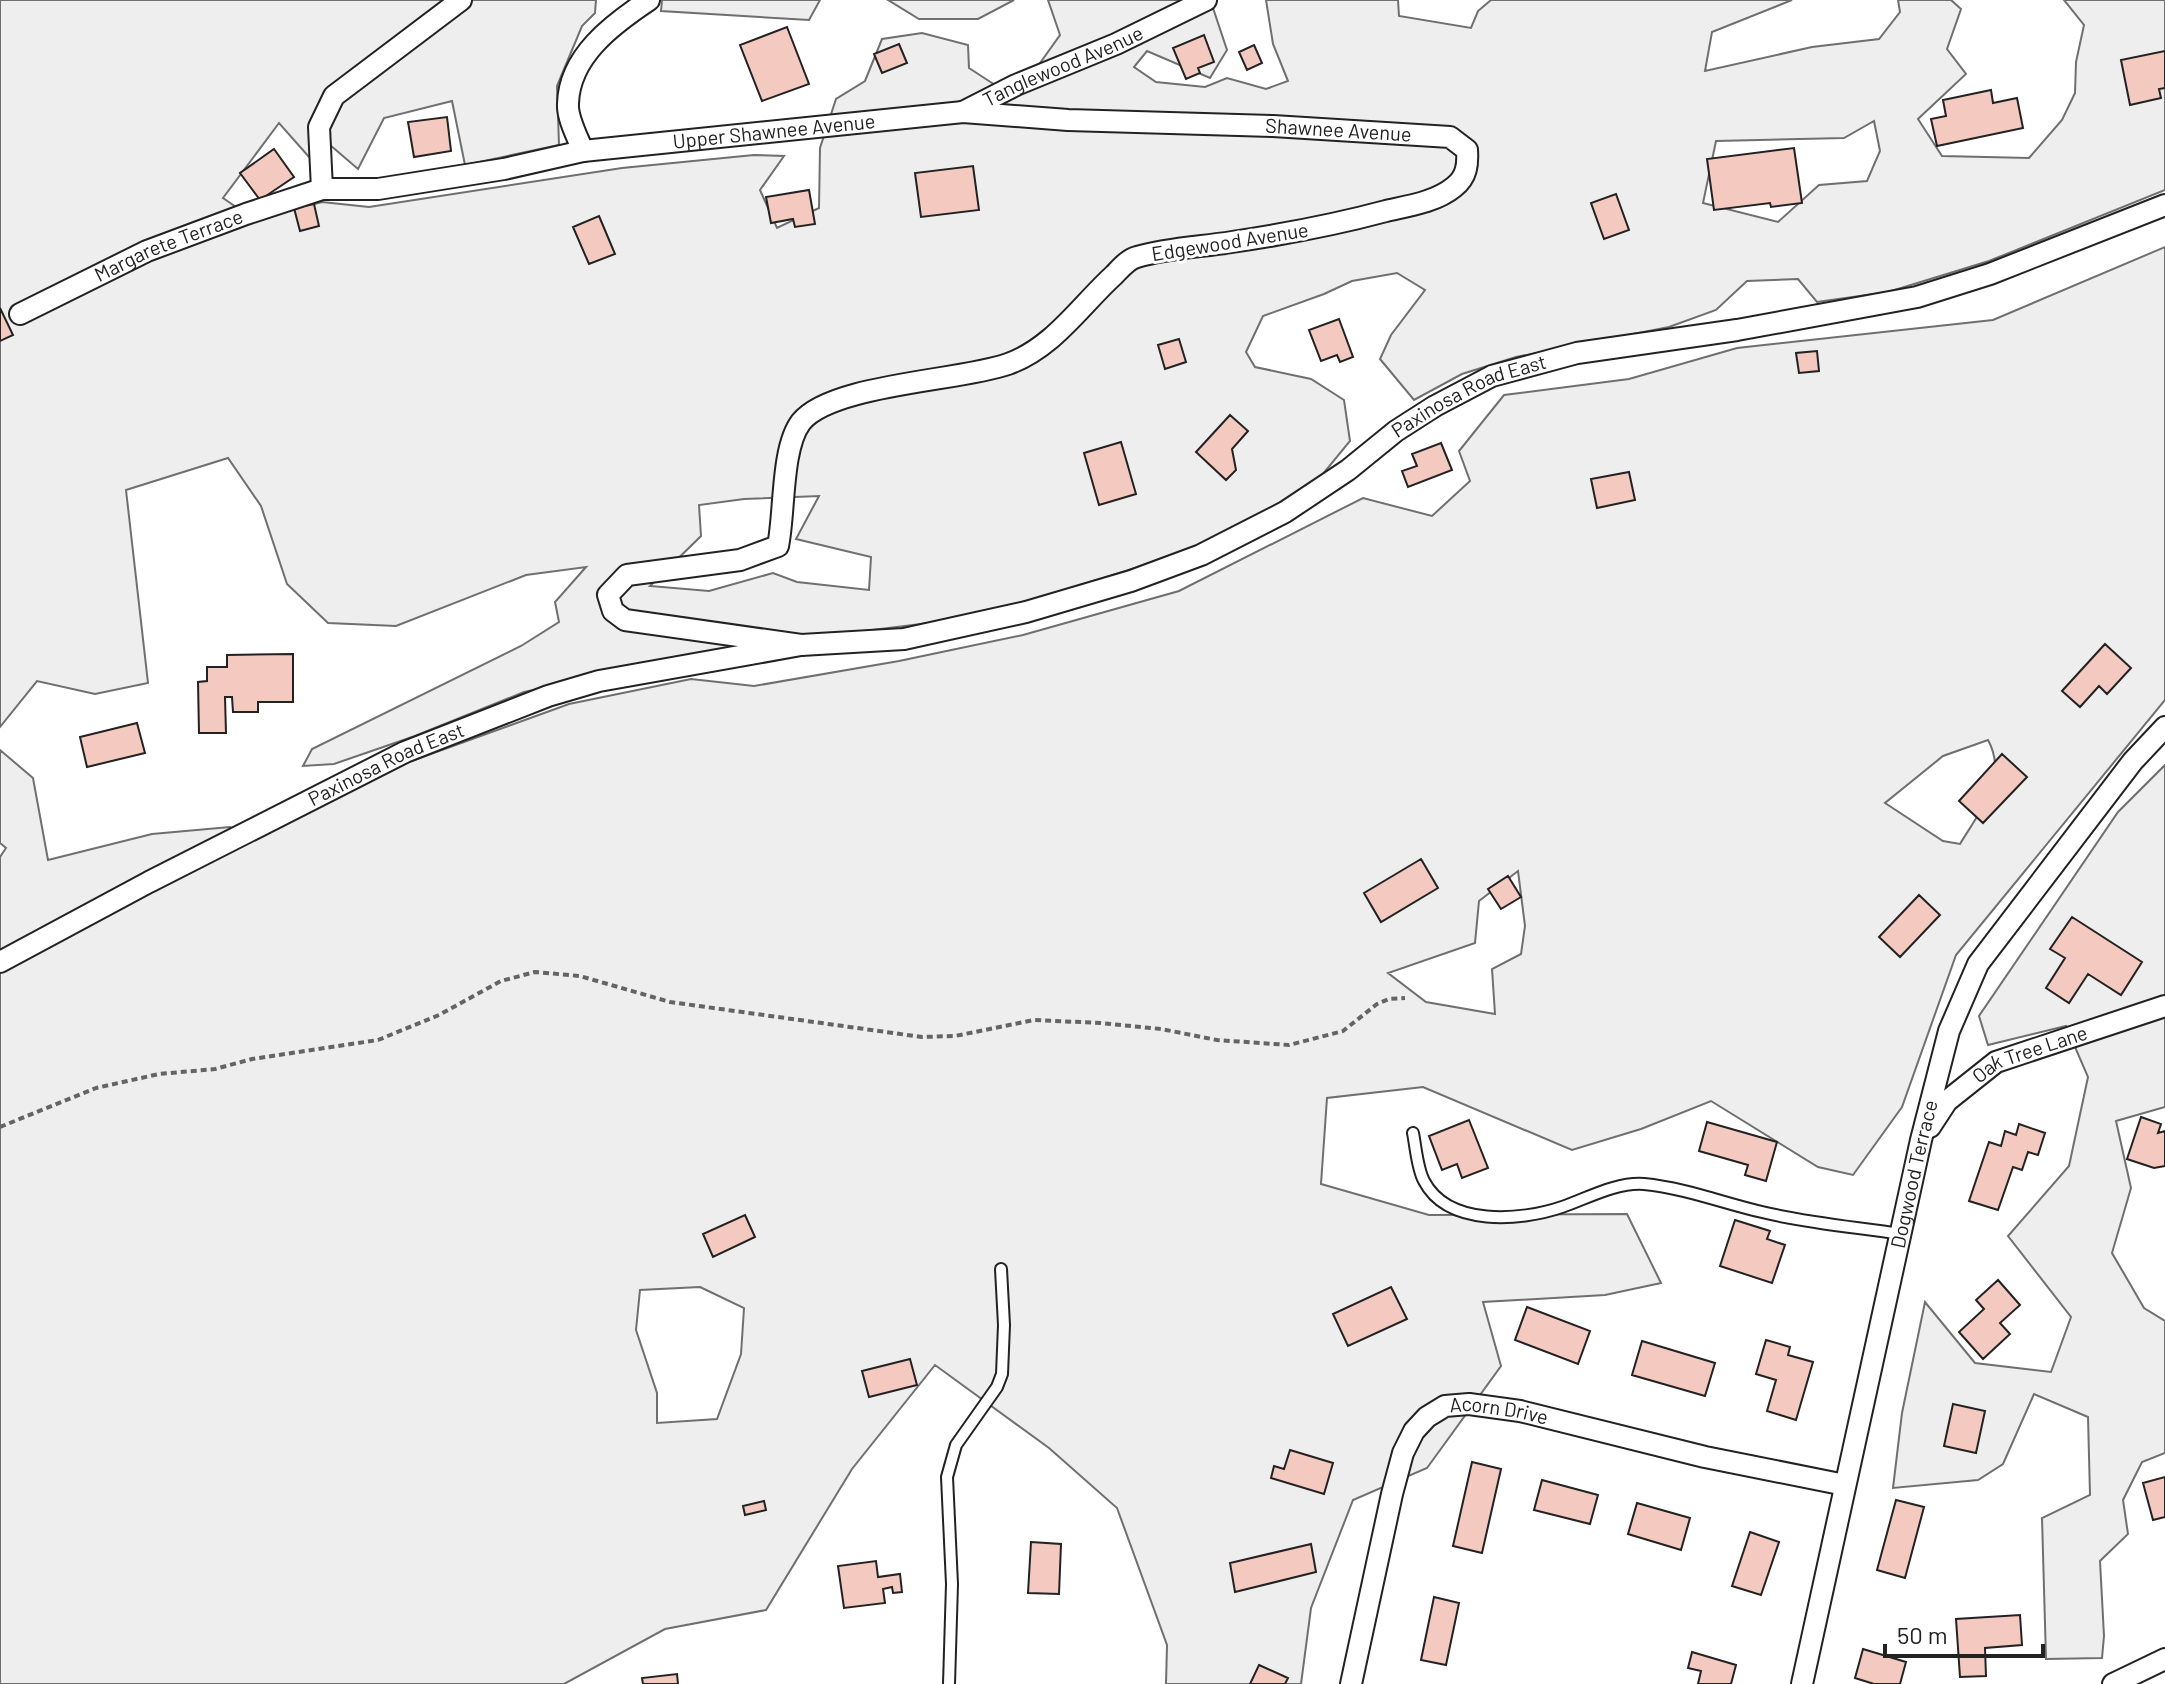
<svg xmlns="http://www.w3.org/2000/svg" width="2165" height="1684" font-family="Barlow,sans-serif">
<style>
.green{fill:#eee;stroke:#6f6f6f;stroke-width:2;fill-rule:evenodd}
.building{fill:#f3c9c0;stroke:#222;stroke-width:2}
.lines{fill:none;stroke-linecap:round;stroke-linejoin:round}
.service-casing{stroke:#222;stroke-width:14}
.minor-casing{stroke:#222;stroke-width:24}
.path{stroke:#646464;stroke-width:4;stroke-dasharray:6 4;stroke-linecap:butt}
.service{stroke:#fff;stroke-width:10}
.minor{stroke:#fff;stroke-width:20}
.labels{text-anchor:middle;stroke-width:6;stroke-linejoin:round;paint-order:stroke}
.street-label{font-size:20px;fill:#222;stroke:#fff}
</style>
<rect width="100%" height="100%" fill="#fff"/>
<!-- green -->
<path class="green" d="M0 0H596L595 13 582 26 557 86 559 145 465 165 452 101 384 118 358 169 330 145 309 157 279 123 223 198 255 220 322 202 369 207 622 168 754 155 784 156 760 190 777 228 819 208 820 148 836 99 865 81 882 39 922 33 968 45 969 68 1015 98 1060 35 1048 0H1216L1212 5 1227 50 1210 78 1147 51 1134 67 1156 82 1205 87 1227 78 1266 89 1288 81 1273 44 1266 0H1398L1399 16 1471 28 1478 11 1491 0H1792L1712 32 1705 71 1812 47 1879 39 1900 12 1898 0H1951L1961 9 1947 49 1966 74 1918 119 1942 156 2029 158 2062 120 2075 93 2076 62 2084 25 2064 0H2165V190L1989 261 1888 292 1817 302 1798 279 1747 281 1716 310 1669 327 1516 357 1462 374 1414 400 1380 359 1391 335 1425 290 1397 273 1352 281 1324 294 1263 316 1246 352 1255 367 1311 379 1344 400 1350 441 1318 480 1272 513 1207 542 1135 568 978 617 807 638 659 664 524 692 415 736 334 764 303 766 312 749 521 646 559 622 555 602 586 567 526 575 396 626 328 623 287 584 261 506 228 458 126 490 148 683 95 694 37 681 0 727ZM1874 121 1880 151 1867 181 1819 185 1778 222 1703 203 1716 141 1844 138ZM819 496 796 539 871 557 869 590 797 582 773 573 709 591 650 586 701 536 699 505 744 499Z
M662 0H820L809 20 661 11Z
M888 0H1014L978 19H919Z
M2165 247V700L1956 955 1902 1107 1853 1175 1818 1167 1711 1101 1641 1129 1572 1150 1423 1087 1327 1098 1321 1184 1429 1215 1627 1214 1661 1283 1605 1295 1483 1302 1501 1366 1427 1468 1353 1500 1311 1608 1301 1684H1166L1167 1645 1117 1508 1049 1448 935 1365 852 1469 766 1610 665 1629 564 1684H0V857L6 848 0 843V750L33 778 48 860 152 834 230 827 252 840 381 772 569 704 691 679 754 686 899 661 1023 635 1179 591 1363 498 1432 516 1470 481 1459 451 1504 395 1629 379 1737 348 1993 320ZM1988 740C2009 778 1979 812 1960 844L1943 841 1885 803 1943 756ZM1518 871 1525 926 1521 954 1492 969 1495 1014 1426 1002 1388 973 1475 943 1479 901ZM700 1287 744 1308 741 1354 717 1419 657 1423V1393L636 1330 640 1290Z
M2165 765V1107L2116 1121 2131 1188 2112 1253 2144 1308 2165 1321V1453L2142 1462 2123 1500 2128 1534 2100 1561 2104 1636 2102 1658 2046 1659 2042 1518 2090 1495 2088 1417 2034 1394 2003 1464 1978 1480 1893 1488 1902 1413 1925 1302 1975 1363 2051 1372 2071 1317 2008 1236 2069 1166 2088 1077 2066 1026 1988 1045 1979 1016 2118 812Z"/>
<!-- building -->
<path class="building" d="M787 27 809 84 762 101 740 45Z
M1204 35 1214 62 1198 68 1200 73 1186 79 1173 48Z
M899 44 907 63 882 73 874 54Z
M1254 45 1262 63 1247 70 1239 52Z
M2165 51V88L2159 89 2161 98 2130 105 2121 60Z
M1991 90 1993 103 2017 98 2023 128 1937 146 1931 119 1946 116 1943 100Z
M447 117 451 151 414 157 408 122Z
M1794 148 1802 203 1771 207 1770 203 1714 210 1707 159Z
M274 149 294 177 260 200 240 173Z
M973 166 979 210 921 217 915 173Z
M809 190 815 224 795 227 793 219 771 223 766 197Z
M1616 194 1629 230 1604 239 1591 203Z
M314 204 319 226 300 231 294 208Z
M599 216 615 254 589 264 573 227Z
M0 308 13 335 0 341Z
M1339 319 1353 357 1340 362 1337 355 1321 361 1309 330Z
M1179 339 1186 362 1165 369 1158 345Z
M1817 351 1819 371 1799 373 1796 353Z
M1230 415 1248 431 1232 449 1236 470 1226 480 1196 452Z
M1121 442 1136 494 1099 505 1084 453Z
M1441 443 1452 470 1408 487 1402 471 1417 466 1412 454Z
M1629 472 1635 500 1597 508 1591 479Z
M2105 644 2131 668 2107 694 2099 686 2080 707 2062 691Z
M293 654V702H258V712H233L232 697H225L226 733H199L198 682 207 681V667H227V655Z
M137 723 145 753 87 767 80 737Z
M2002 754 2027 777 1983 823 1959 801Z
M1421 859 1438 888 1381 922 1364 893Z
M1508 876 1521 897 1501 909 1488 889Z
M1919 895 1940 915 1900 957 1879 937Z
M2072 917 2142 962 2121 995 2088 974 2069 1003 2046 988 2065 958 2050 949Z
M2141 1117 2161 1124 2158 1133 2165 1131V1166L2154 1168 2127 1159Z
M1469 1120 1488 1168 1462 1178 1457 1164 1442 1170 1429 1136Z
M1707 1122 1777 1142 1766 1181 1745 1175 1748 1165 1699 1151Z
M2019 1124 2045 1133 2038 1155 2028 1152 2022 1170 2013 1167 1998 1210 1969 1201 1989 1142 2001 1146 2005 1131 2016 1135Z
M745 1215 755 1237 713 1257 703 1234Z
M1735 1220 1770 1231 1767 1239 1785 1245 1772 1283 1720 1266Z
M1998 1280 2020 1305 2000 1323 2010 1334 1983 1359 1959 1332 1984 1309 1976 1300Z
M1391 1287 1407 1319 1348 1346 1333 1314Z
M1527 1307 1590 1331 1578 1364 1515 1340Z
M1766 1340 1790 1347 1788 1355 1813 1362 1796 1420 1767 1411 1776 1380 1756 1374Z
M1642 1341 1715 1363 1705 1396 1632 1375Z
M910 1359 917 1385 869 1397 862 1371Z
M1953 1404 1985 1411 1976 1453 1944 1446Z
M1290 1450 1333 1463 1324 1494 1271 1478 1274 1466 1284 1469Z
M1472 1462 1501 1469 1482 1553 1453 1546Z
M2165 1477V1517L2153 1520 2143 1483Z
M1542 1480 1598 1495 1590 1524 1534 1510Z
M1896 1500 1924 1507 1905 1578 1877 1570Z
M764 1501 766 1510 745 1515 743 1506Z
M1637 1503 1690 1518 1681 1550 1628 1534Z
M1750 1532 1779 1542 1761 1595 1732 1586Z
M1031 1542 1061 1544 1059 1594 1028 1593Z
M1311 1544 1316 1572 1235 1592 1230 1563Z
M876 1561 878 1577 900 1574 902 1592 893 1593 892 1587 883 1589 885 1603 844 1608 838 1566Z
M1434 1597 1459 1603 1446 1665 1421 1660Z
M2020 1615 2022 1645 1985 1648 1986 1676 1960 1677 1956 1619Z
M1863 1649 1906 1662 1900 1684H1874L1855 1678Z
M1692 1652 1736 1665 1731 1684H1698L1701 1671 1688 1668Z
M1259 1665 1288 1678 1285 1684H1250Z
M677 1674 678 1684H643L642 1678Z"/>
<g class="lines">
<!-- service casing -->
<g class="service-casing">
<path id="service" d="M1413 1133C1416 1148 1417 1168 1424 1181 1448 1227 1521 1221 1562 1207 1588 1198 1616 1182 1644 1184 1685 1188 1723 1203 1762 1212 1807 1223 1855 1227 1901 1234
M949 1684 952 1584 947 1477 956 1445 997 1387 1002 1374 1004 1325 1001 1269"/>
</g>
<!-- minor casing -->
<g class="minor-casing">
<g id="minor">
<path id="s1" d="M963 112 1016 85 1116 44 1206 0"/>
<path d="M583 151C578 138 567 118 568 104 569 56 613 24 649 0"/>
<path d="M322 189 319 127 334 96 461 0"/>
<path id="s2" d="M20 314 147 251 246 214 322 189H378L504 169 583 151 963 112 1068 120 1273 126 1450 137 1467 150C1468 164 1467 177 1454 187 1436 202 1408 206 1386 211 1334 225 1286 234 1232 242 1201 247 1167 248 1137 257 1128 259 1120 269 1114 275 1080 306 1053 348 1008 364 961 381 831 384 801 422 781 448 785 513 778 546L740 560 627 575 608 595 613 611 625 620 801 645"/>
<path id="s3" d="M0 962 149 882 405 752 548 696 599 681 801 645 904 639 1026 612 1131 581 1201 555 1285 512 1348 470 1396 431 1435 406 1492 376 1577 353 1737 330 1917 297 1990 274 2165 205"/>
<path id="s4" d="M1930 1127 1947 1101 1996 1062 2165 1006"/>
<path id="s5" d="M1351 1684 1392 1494 1403 1453 1414 1431 1427 1417 1445 1406 1469 1404 1520 1411 1705 1457 1845 1485"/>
<path id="s6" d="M1802 1684 1921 1140 1949 1031 1978 964 2133 761 2165 727"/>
<path d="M2113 1684 2165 1659"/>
</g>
</g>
<!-- path -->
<path class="path" d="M0 1127 96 1088 159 1074 215 1069 252 1059 378 1040 439 1015 501 981 535 972 580 976 670 1002 922 1037 955 1036 1034 1020 1101 1023 1161 1029 1217 1040 1289 1045 1343 1031 1377 1004 1389 999 1405 998"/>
<!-- service -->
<use href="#service" class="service"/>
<!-- minor -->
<use href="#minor" class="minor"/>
</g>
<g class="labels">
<!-- street labels -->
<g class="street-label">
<text dy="7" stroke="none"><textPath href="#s1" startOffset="110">Tanglewood Avenue</textPath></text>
<text dy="7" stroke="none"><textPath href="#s2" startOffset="1350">Shawnee Avenue</textPath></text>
<text dy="7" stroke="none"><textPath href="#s2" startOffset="784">Upper Shawnee Avenue</textPath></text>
<text transform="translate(1230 242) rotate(-9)" y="7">Edgewood Avenue</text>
<text dy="7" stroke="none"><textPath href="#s2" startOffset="164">Margarete Terrace</textPath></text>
<text dy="7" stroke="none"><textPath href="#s3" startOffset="1594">Paxinosa Road East</textPath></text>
<text dy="7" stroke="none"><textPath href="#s3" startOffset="434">Paxinosa Road East</textPath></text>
<text dy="7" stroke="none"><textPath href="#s4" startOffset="128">Oak Tree Lane</textPath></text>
<text dy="7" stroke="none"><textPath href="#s6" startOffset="522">Dogwood Terrace</textPath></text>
<text dy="7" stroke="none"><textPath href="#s5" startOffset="356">Acorn Drive</textPath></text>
</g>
</g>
<!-- scale -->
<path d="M1885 1644v12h158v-12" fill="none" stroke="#222222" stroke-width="4"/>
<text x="1897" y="1644" font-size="24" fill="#222222" stroke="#ffffff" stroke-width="6" paint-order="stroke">50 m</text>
</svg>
